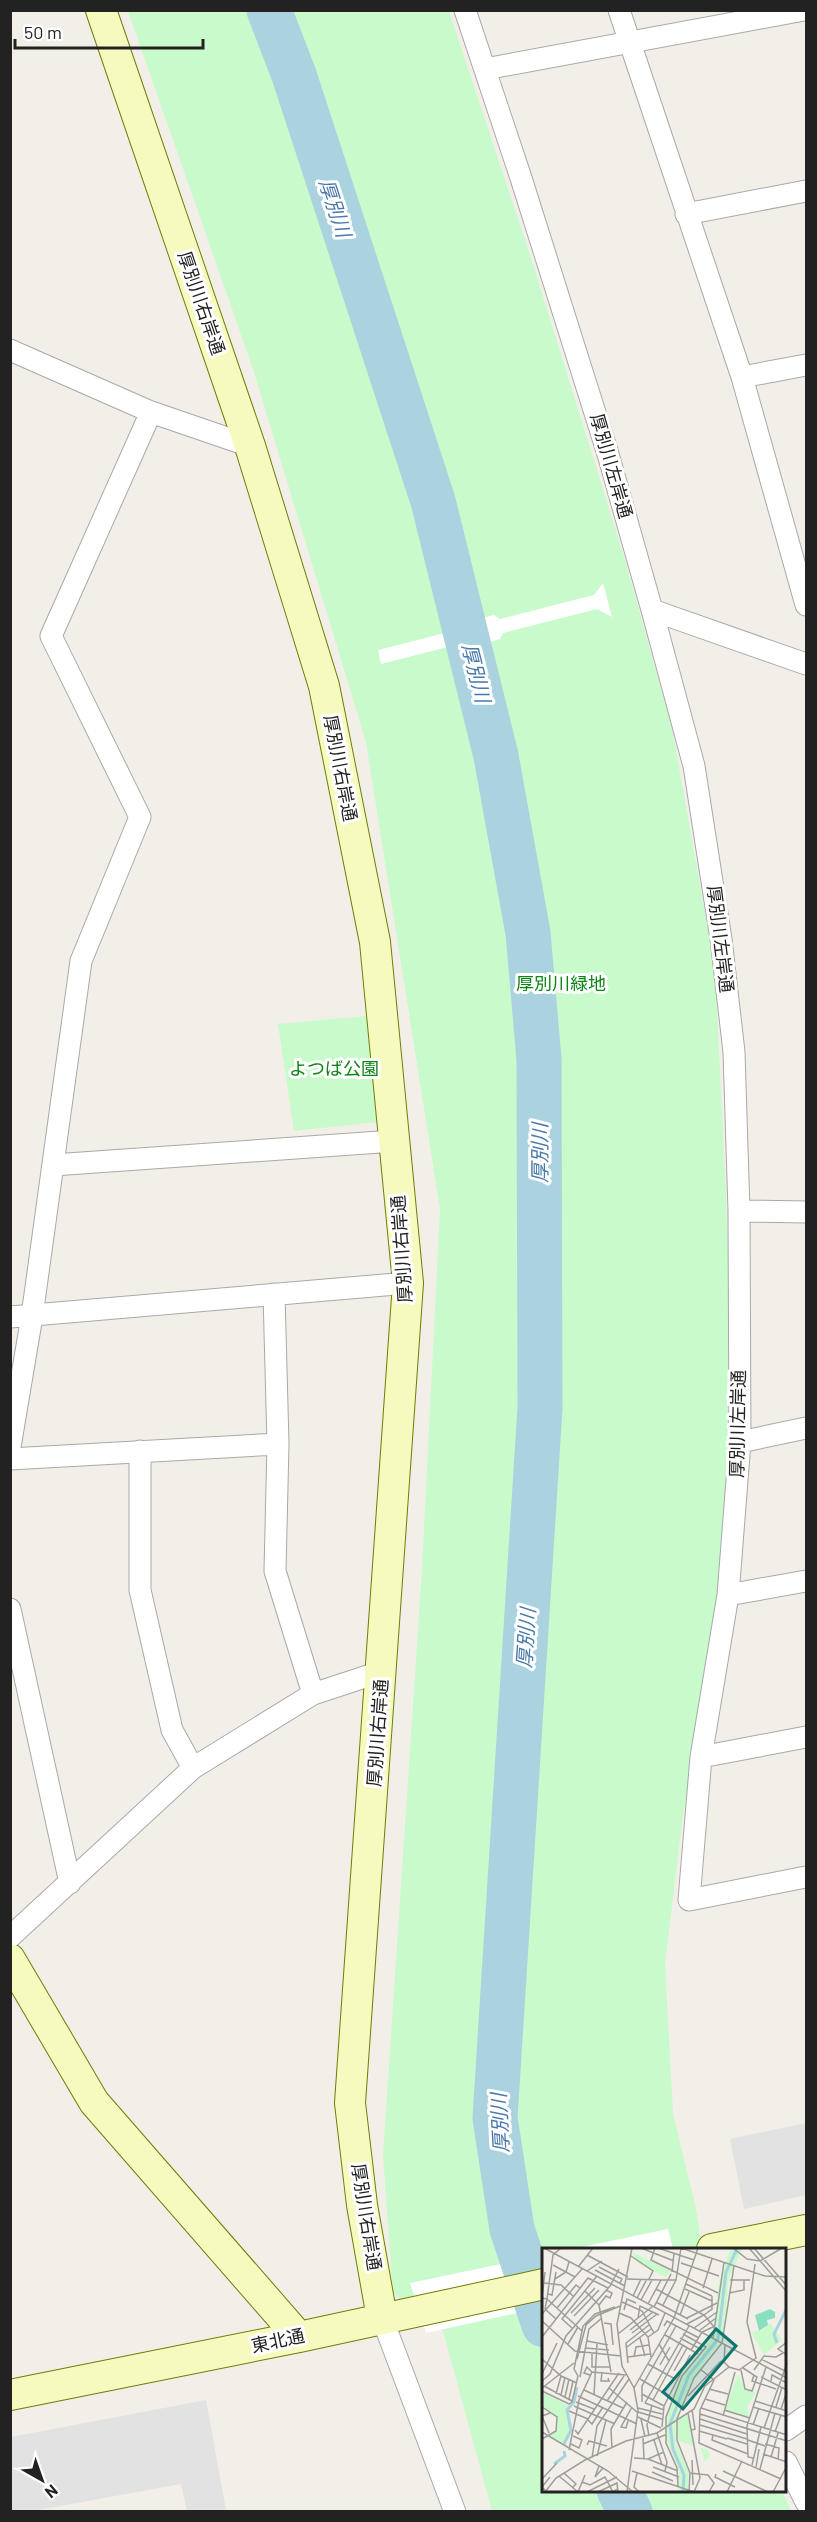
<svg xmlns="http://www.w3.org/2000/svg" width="817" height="2522" font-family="Barlow,'Noto Sans JP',sans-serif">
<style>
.park{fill:#c8facc}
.parking{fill:#e2e2e2}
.pier{fill:#fff}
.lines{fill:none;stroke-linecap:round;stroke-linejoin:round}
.river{stroke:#aad3df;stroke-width:45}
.street-casing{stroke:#a9a9a9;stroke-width:23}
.secondary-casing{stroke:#707d05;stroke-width:32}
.street{stroke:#fff;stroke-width:21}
.secondary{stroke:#f7fabf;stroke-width:30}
.labels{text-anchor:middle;stroke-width:6;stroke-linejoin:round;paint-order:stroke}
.street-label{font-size:18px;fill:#222;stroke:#fff}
.park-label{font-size:18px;fill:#0c8416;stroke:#fff}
.water-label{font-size:20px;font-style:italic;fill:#4a7aab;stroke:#fff}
.inset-river{fill:none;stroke:#aad3df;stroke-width:3}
.inset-road{fill:none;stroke:#9f9d99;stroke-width:1.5}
.view{fill:#0f766e;fill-opacity:0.15;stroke:#0f766e;stroke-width:3}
.inset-edge{fill:none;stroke:#222;stroke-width:3}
</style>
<rect width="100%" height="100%" fill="#f2efe9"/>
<!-- park -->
<path class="park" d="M128 11H449L531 258 625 560 672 728 715 969 726 1195 734 1426 717 1621 682 1822 665 1964 673 2114 696 2208 702 2249H544V2490L782 2491 791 2511H492L443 2331 393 2293 383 2156 422 1569 440 1209 366 742 253 369Z
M377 1015 387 1121 294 1131 278 1024Z"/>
<!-- parking -->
<path class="parking" d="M806 2123V2195L744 2209 730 2139Z
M206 2400 226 2510 187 2511 181 2484 33 2511H11V2437Z"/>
<!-- pier -->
<path class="pier" d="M603 583 612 617 597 609 503 633 500 639 480 645 475 640 381 664 378 650 472 626 474 620 494 615 500 619 594 595Z
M668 2229 673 2249H572Z
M544 2255V2307L426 2333 410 2283Z"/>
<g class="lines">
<!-- river -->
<path class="river" d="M269 10 294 75 433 501 496 756 528 933 539 1059 540 1408 495 2118 512 2229 544 2325
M619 2490 630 2512"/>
<!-- street casing -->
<g class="street-casing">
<path id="street" d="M465 10 521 178 608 454 652 610 694 766 721 939 734 1052 739 1211 740 1442 728 1595 701 1757 689 1900 806 1877
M619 10 742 377 806 605
M485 69 804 10
M686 214 806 191
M10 350 151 412 250 446
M742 377 806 365
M652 610 806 664
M53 1165 394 1141
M739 1211 806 1212
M274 1294 278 1444 275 1571 313 1694
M10 1317 408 1283
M740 1442 806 1428
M10 1447 32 1316 81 961 140 817 51 636 151 412
M140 1451V1590L172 1730 193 1768
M10 1459 278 1444
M728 1595 806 1581
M10 1609 70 1883
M701 1757 806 1737
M10 1937 193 1768 313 1694 383 1671
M382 2318 455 2512
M786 2430 806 2416
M786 2462 806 2502"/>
</g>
<!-- secondary casing -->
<g class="secondary-casing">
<path id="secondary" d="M101 10 250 446 324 686 375 942 408 1283 350 2103 362 2205 382 2318
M10 1959 94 2102 299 2337
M712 2249 806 2230
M10 2395 299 2337 544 2284"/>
</g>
<!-- street -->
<use href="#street" class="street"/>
<!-- secondary -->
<use href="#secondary" class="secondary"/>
</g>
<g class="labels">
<!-- street labels -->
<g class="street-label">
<text transform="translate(201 303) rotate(71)" y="6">厚別川右岸通</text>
<text transform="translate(611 466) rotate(74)" y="6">厚別川左岸通</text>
<text transform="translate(340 768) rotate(79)" y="6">厚別川右岸通</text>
<text transform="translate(720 939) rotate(83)" y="6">厚別川左岸通</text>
<text transform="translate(402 1249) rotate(-94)" y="6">厚別川右岸通</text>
<text transform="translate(738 1424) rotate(-89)" y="6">厚別川左岸通</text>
<text transform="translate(378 1733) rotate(-86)" y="6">厚別川右岸通</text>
<text transform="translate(366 2217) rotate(81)" y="6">厚別川右岸通</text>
<text transform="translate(278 2341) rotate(-12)" y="6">東北通</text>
</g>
<!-- park labels -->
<g class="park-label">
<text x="561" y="990">厚別川緑地</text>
<text x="334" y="1075">よつば公園</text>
</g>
<!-- water labels -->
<g class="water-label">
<text transform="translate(335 208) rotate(72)" y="7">厚別川</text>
<text transform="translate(476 673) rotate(76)" y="7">厚別川</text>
<text transform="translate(540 1153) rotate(-90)" y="7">厚別川</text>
<text transform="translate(526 1638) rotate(-86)" y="7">厚別川</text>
<text transform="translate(500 2123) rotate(-93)" y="7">厚別川</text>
</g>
</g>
<!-- overview -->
<g transform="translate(542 2248)">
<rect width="244" height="244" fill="#f2efe9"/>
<path d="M189 0H201L187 29 182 87 148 135 133 174 134 194 147 225 146 244H136L137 223 124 190 126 162 144 122 172 88 177 34ZM90 4 125 21 134 29 126 25 124 29 96 15ZM228 75 240 92 222 107 209 84 222 82ZM196 126 203 141 214 145 205 158 207 169 183 162ZM0 144 26 157 29 181 21 197 5 187 14 183 15 169 0 158ZM145 166 153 199 165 201 168 207 163 214 159 201 136 192 135 172Z" fill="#c8facc"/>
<path d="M228 61 233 64V70L225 72 226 77 217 83 213 67Z" fill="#88e0be"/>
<path class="inset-river" d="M235 95 232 86 244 62M22 196 29 182 25 162 32 154 35 139M12 216 23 208 22 203M141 244 142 227 131 201 128 176 147 127 176 91 184 24 195 1"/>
<path class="inset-road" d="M2 0 245 130M19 0 11 7 5 51 40 83M99 0 132 13M113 0 109 12 176 45M116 0 152 12M139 0 223 28 245 29M191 0 205 11 218 13 240 0M207 0 245 44M212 0 245 38M45 7 86 29M89 8 111 23 107 31M139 15 177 28M11 17 33 29M36 19 51 0M57 19 80 31 78 35M53 22 83 38M45 23 60 13M130 24 132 5M13 31 24 24 27 14M85 31 119 32M188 32H208M2 35 19 37 31 48M144 36 170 48M161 40 170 11M114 41 162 67 145 76M143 41 170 53M43 43 57 57 69 124M187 45 202 42V32M6 46 10 47 14 24M91 48 99 31M170 48V61L162 67 173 80M0 50 5 51 3 61 14 71M0 50 3 24M95 50 105 31M99 52 110 32M80 54 100 63 112 85M114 54 146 71M106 56 119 32H134L139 0M57 57 64 48 68 50 70 45 64 42M121 57 134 32M112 59 129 26M15 60 34 37 38 40M82 62 85 51 94 55M29 65 53 40M77 65 89 70 106 89 109 109M0 66 40 21M138 67 147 44M32 68 57 42M96 70 98 58 117 67M145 70 175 55M0 73 33 103 79 108M62 75 69 76 71 97M122 78 125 73 157 90M30 80 20 71 55 28M152 80 175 64M88 82 111 64M157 83 174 70M90 85 115 66M76 86 111 58M123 87 156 106M0 89 46 30 66 40M106 89 116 82 123 65M98 90 103 108M138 90 160 102M171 90 182 14M45 93 66 97M245 94 236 101 245 107M26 96 36 79M117 96 127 113M183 97 182 114 187 119 197 122 214 110 205 74 213 16M85 99 109 81M43 100 67 102M149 102 160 84 171 79M50 106V119H68M86 109 108 106M92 109 94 99 107 97M0 111 19 128 35 135M35 111 44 77 54 68 78 58M219 111 245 124M86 115 84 95 107 77M106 116 133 131M118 117 128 99M158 121 172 132 158 162 157 195 239 231M199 122 203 141 210 143 215 129 201 120M212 122 222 108 234 109 241 105M132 123 145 100M60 124 59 133H67L66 130M0 126 15 95M48 127 42 125 45 119 50 124M212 127 210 133 234 141M38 129 47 81 60 70M219 129 245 142M98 131 127 148M0 133 8 126 24 88 68 38 77 21M229 133 230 127 245 135M2 138 30 153M0 140 32 115M67 140 96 165M92 140 132 70 156 0M167 141 186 146M42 142 81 160M0 143 27 156 30 154 36 128 32 121 41 78 53 66 73 59M14 146 19 128M100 146 122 158M19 147 23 129M52 147 55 96M36 148 95 176M146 148 179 113M23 149 27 131M27 151 31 133M163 151 183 157M111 152 141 97M65 153 82 128M213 153 245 163M34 154 52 161M100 154V138L134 78M103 155 147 78M103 155 122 162M32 158 73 176M0 159 15 169 14 183 0 191M211 159 245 169M234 159 240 139M96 160 120 166M159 160 245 187M239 161 245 143M182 162 208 170M27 163 46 171M96 164 120 171M146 165 158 230 152 244M158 166 245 193M181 168 193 124M96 169 119 180M99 171 103 189M158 171 205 186M46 172 50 176 61 159M86 173 84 180 79 179 90 159M158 177 205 191M211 177 217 160M120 179 122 158 148 107M222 180 245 115M33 182 36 186 77 125M150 182 153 181 150 162M157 183 185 191M0 184 66 223 91 244M233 184 239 167M7 185 0 168 8 165M115 185 125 214 123 223M171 187 170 192 206 206M107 188 105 177 110 157M101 190 102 211M185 190 205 196M112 192 120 217M206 192 223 198M29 196 37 200 40 192 31 188M101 196 123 187M223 196 237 200 236 212M45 197 47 193 65 198M70 201 69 181 85 154M27 202 37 152 50 124 84 127M221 206 245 214M55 208 64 172M229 209 236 185M50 210 55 178 87 131M92 210 106 211 122 204M211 210 206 209 205 178 224 119M106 211 136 223M150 212 151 237M210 217 219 179M57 218 53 229 61 220M111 219 137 229M214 219 217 201M218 221 233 165M90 223 152 244M181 223 226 244M110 224 131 233M22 225 34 236 30 240M95 225 92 239 97 244M148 225 166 227 172 235 167 244M174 226 173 229 193 239M17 228 36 244M0 231 15 215M40 234 48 237 63 229 71 244 75 241M136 238 135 220 124 195V169L140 128 164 99 141 86M4 243 0 239 8 229M3 244 14 230 43 212 84 193 115 185 152 161 163 138 187 119M36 244 43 227M45 244 75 229M56 244 75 235 76 244M85 244 96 162 92 140 80 118 75 76 90 0M147 244 148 225 135 192V171L152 130 180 95 192 18M185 244 200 213M231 244 245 218"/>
<path class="view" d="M174 81 194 98 141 161 121 144Z"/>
<rect width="244" height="244" class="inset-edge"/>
</g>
<!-- border -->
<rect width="817" height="2522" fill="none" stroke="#222222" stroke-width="24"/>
<!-- north arrow -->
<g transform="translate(42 2480) rotate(140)" stroke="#ffffff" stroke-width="4.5" paint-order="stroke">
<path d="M0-4.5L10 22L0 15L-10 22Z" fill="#222222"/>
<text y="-9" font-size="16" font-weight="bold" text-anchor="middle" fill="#222222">N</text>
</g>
<!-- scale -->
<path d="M15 39v9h188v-9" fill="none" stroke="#222222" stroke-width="3"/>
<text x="24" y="39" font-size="18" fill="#222222" stroke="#ffffff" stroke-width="4.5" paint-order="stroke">50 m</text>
</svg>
